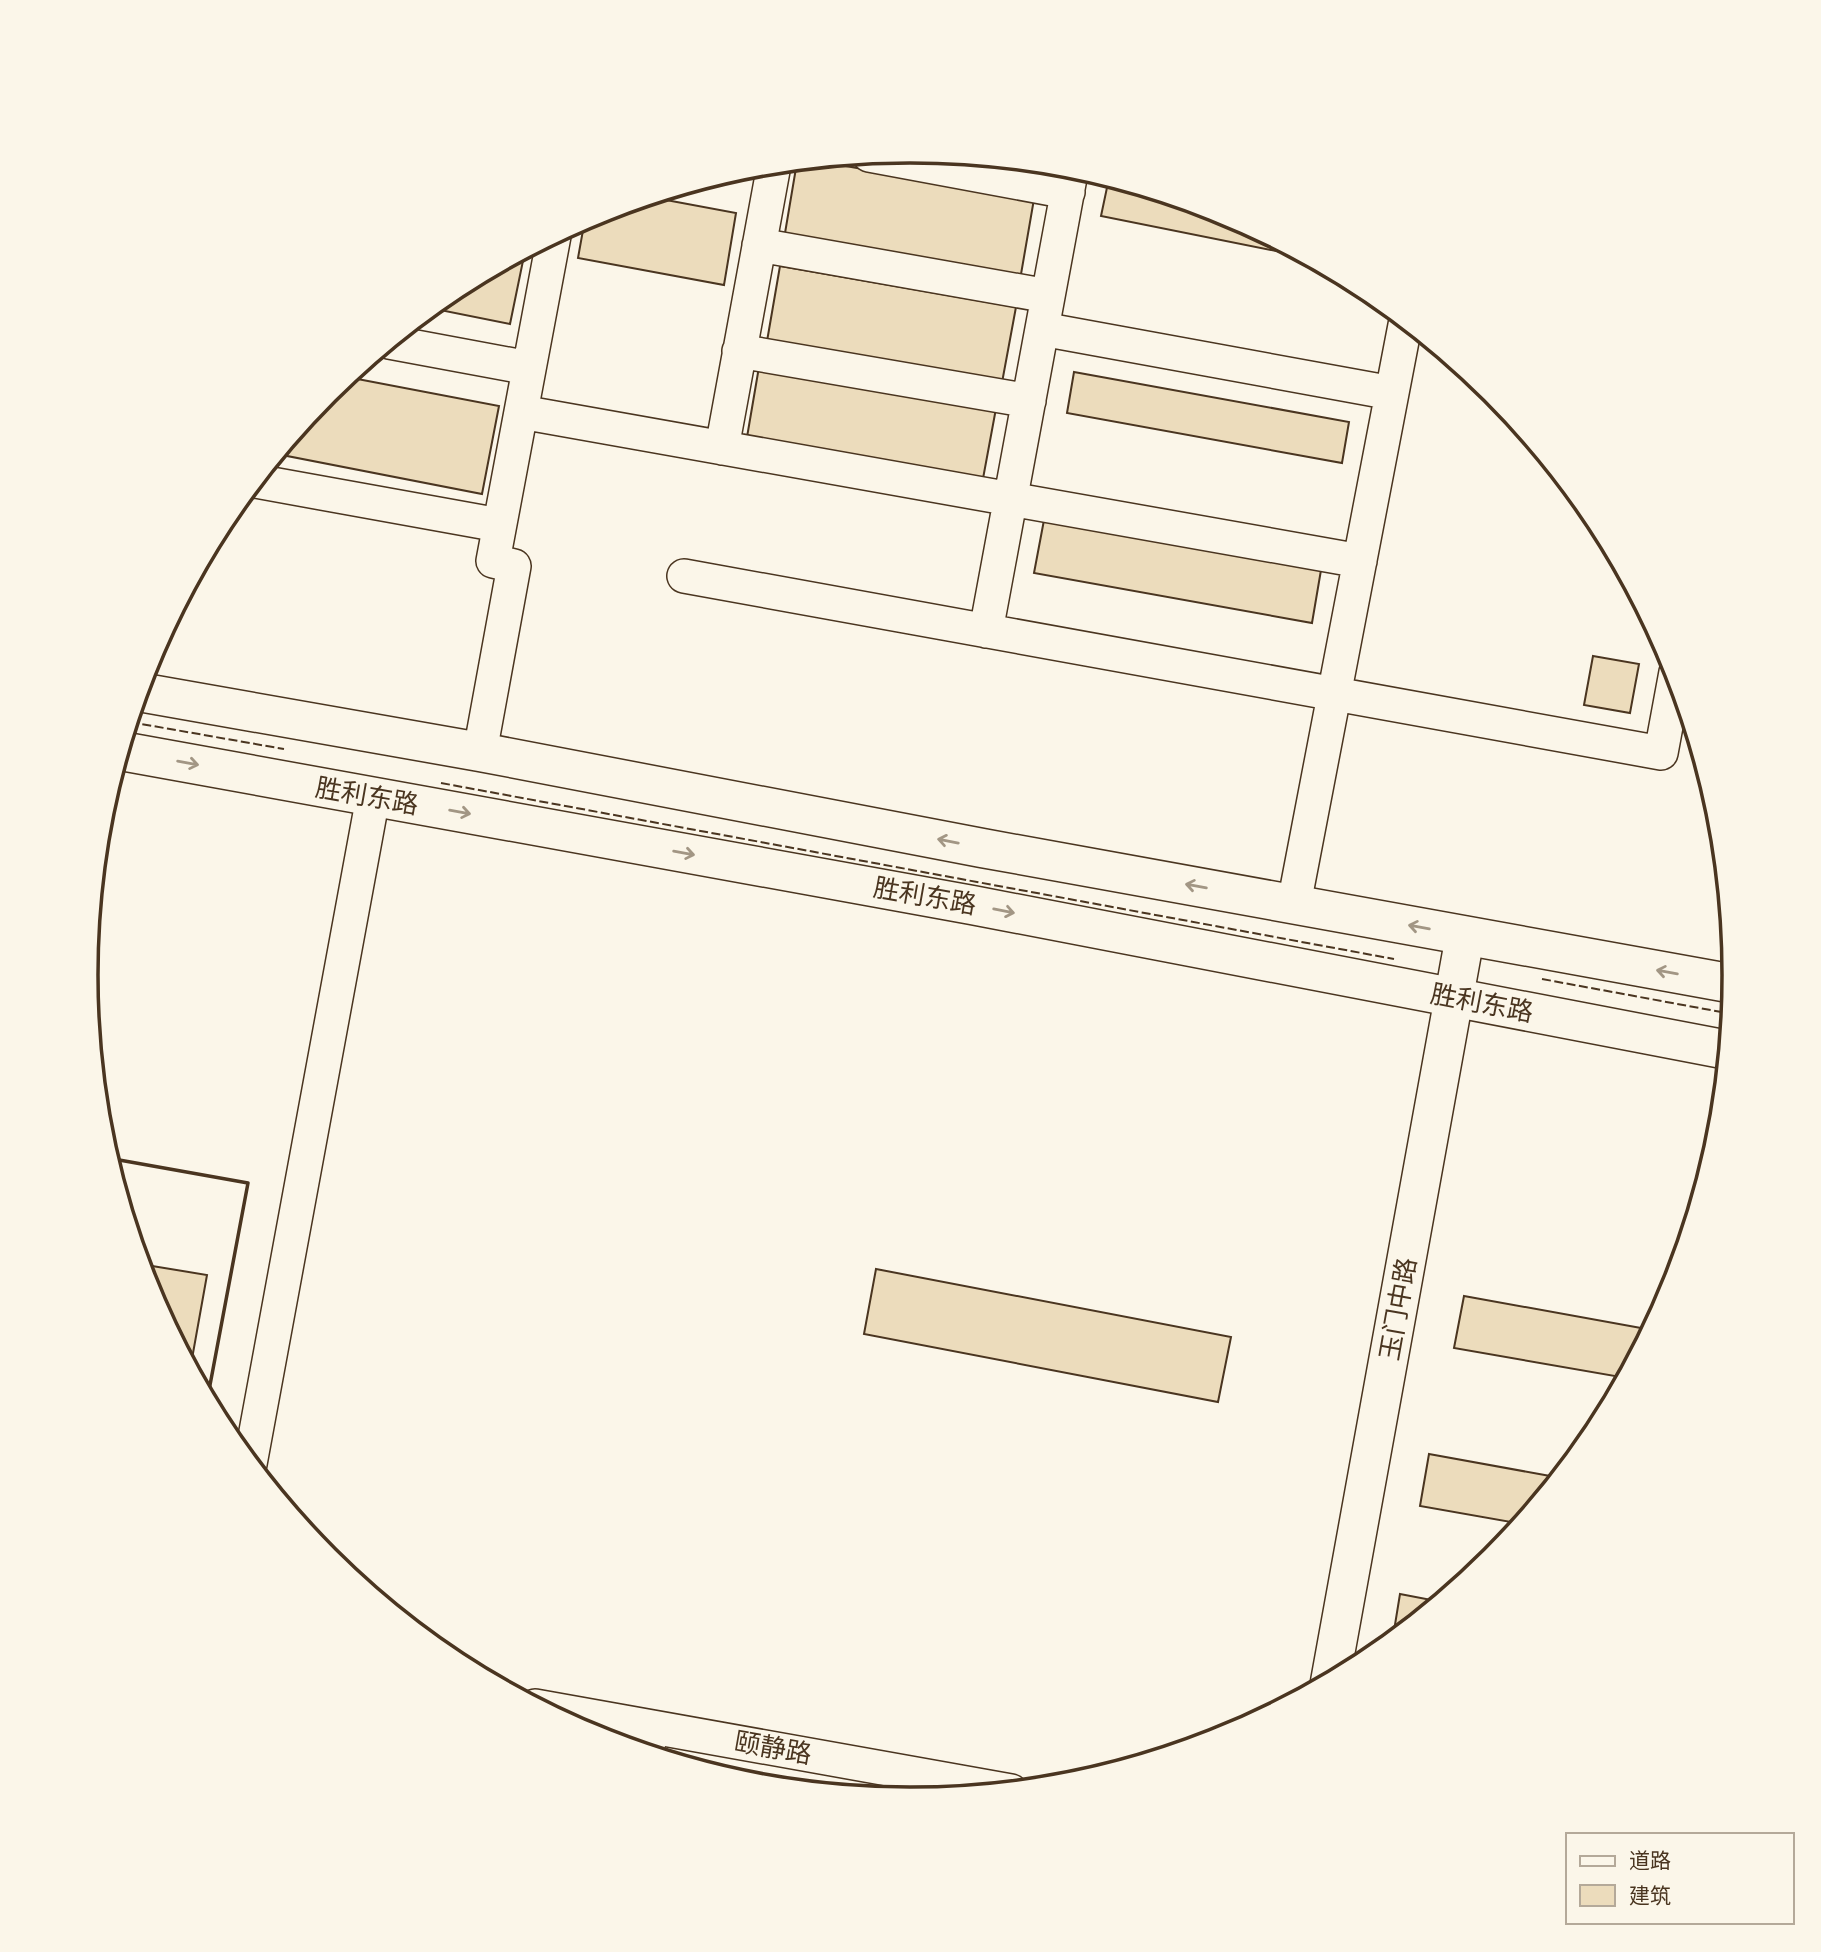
<svg xmlns="http://www.w3.org/2000/svg" width="1821" height="1952" font-family="'Alegreya Sans','Noto Sans SC',sans-serif">
<style>
.building{fill:#ecdcbc;stroke:#4a3520;stroke-width:2}
.lines{fill:none;stroke-linecap:round;stroke-linejoin:round}
.service-casing{stroke:#4a3520;stroke-width:20}
.minor-casing{stroke:#4a3520;stroke-width:36}
.tertiary-casing{stroke:#4a3520;stroke-width:41}
.secondary-casing{stroke:#4a3520;stroke-width:41}
.service{stroke:#fbf6e9;stroke-width:18}
.minor{stroke:#fbf6e9;stroke-width:33}
.tertiary{stroke:#fbf6e9;stroke-width:38}
.secondary{stroke:#fbf6e9;stroke-width:38}
.fence{stroke:#4a3520;stroke-width:2;stroke-dasharray:9 3.5;stroke-linecap:butt}
.wall{stroke:#4a3520;stroke-width:3.5}
.oneway{stroke:#a29684}
.labels{text-anchor:middle;stroke-width:5;stroke-linejoin:round;paint-order:stroke}
.street-label{font-size:26px;fill:#4a3520;stroke:#fbf6e9}
.rim{fill:none;stroke:#4a3520;stroke-width:3.5}
</style>
<rect width="100%" height="100%" fill="#fbf6e9"/>
<!-- building -->
<path class="building" d="M911 151 1045 165 1043 177Z
M817 161 1034 199 1020 280 784 239 797 162Z
M1109 178 1226 214 1306 257 1101 216Z
M650 197 736 213 724 285 578 258 585 219 595 214Z
M525 251 510 324 430 308 453 290Z
M780 266 1016 307 1001 388 766 347Z
M760 361 997 403 982 484 746 443Z
M1074 372 1349 422 1342 463 1067 413Z
M347 377 499 406 482 494 277 454 328 393Z
M1044 520 1321 570 1312 623 1034 573Z
M1593 656 1639 664 1630 713 1584 705Z
M140 1264 207 1275 190 1370 148 1291Z
M876 1269 1231 1337 1218 1402 864 1334Z
M1464 1296 1652 1330 1626 1378 1454 1348Z
M1429 1454 1561 1478 1522 1524 1420 1506Z
M1400 1594 1442 1602 1392 1643Z"/>
<g class="lines">
<!-- service casing -->
<g class="service-casing">
<path id="service" d="M654 1756 659 1728"/>
</g>
<!-- minor casing -->
<g class="minor-casing">
<path id="minor" d="M869 155 1068 192
M759 245 1048 296
M1042 329 1392 393
M389 342 529 368
M739 351 1029 401
M521 412 1360 561
M722 448 774 165
M255 481 499 525
M684 576 1661 753 1676 672
M986 631 1072 167
M480 752 514 566 493 561 554 236
M1294 904 1406 320
M250 1464 373 797
M535 1706 1011 1791"/>
</g>
<!-- tertiary casing -->
<g class="tertiary-casing">
<path id="tertiary" d="M1330 1682 1465 936"/>
</g>
<!-- secondary casing -->
<g class="secondary-casing">
<path id="secondary" d="M139 692 480 752 982 848 1734 984
M121 751 972 905 1728 1050"/>
</g>
<!-- service -->
<use href="#service" class="service"/>
<!-- minor -->
<use href="#minor" class="minor"/>
<!-- tertiary -->
<use href="#tertiary" class="tertiary"/>
<!-- secondary -->
<use href="#secondary" class="secondary"/>
<!-- fence -->
<path class="fence" d="M130 722 284 749
M441 783 1394 959
M1542 979 1732 1014"/>
<!-- wall -->
<path class="wall" d="M108 1158 248 1183 207 1401"/>
</g>
<!-- one-way arrows -->
<defs><path id="oneway-shaft" d="M-6 0H5M1.5-3L5.5 0L1.5 3" fill="none" stroke-width="1.6" stroke-linecap="round" stroke-linejoin="round" transform="scale(1.75)"/></defs>
<g class="oneway">
<use href="#oneway-shaft" transform="translate(188 763) rotate(10)"/>
<use href="#oneway-shaft" transform="translate(460 812) rotate(10)"/>
<use href="#oneway-shaft" transform="translate(948 841) rotate(-169)"/>
<use href="#oneway-shaft" transform="translate(684 853) rotate(10)"/>
<use href="#oneway-shaft" transform="translate(1196 886) rotate(-170)"/>
<use href="#oneway-shaft" transform="translate(1004 911) rotate(11)"/>
<use href="#oneway-shaft" transform="translate(1419 927) rotate(-170)"/>
<use href="#oneway-shaft" transform="translate(1667 972) rotate(-170)"/>
</g>
<g class="labels">
<!-- street labels -->
<g class="street-label">
<text transform="translate(367 796) rotate(10)" y="9">胜利东路</text>
<text transform="translate(925 896) rotate(10)" y="9">胜利东路</text>
<text transform="translate(1482 1003) rotate(11)" y="9">胜利东路</text>
<text transform="translate(1398 1309) rotate(-80)" y="9">玉门中路</text>
<text transform="translate(773 1748) rotate(10)" y="9">颐静路</text>
</g>
</g>
<!-- crop -->
<path d="M0 0H1821V1952H0ZM98 975a812 812 0 1 1 1624 0a812 812 0 1 1-1624 0Z" fill="#fbf6e9" fill-rule="evenodd"/>
<path class="rim" d="M98 975a812 812 0 1 1 1624 0a812 812 0 1 1-1624 0Z"/>
<!-- legend -->
<rect x="1566" y="1833" width="228" height="91" fill="#fbf6e9" stroke="#b4a999" stroke-width="2"/>
<rect x="1580" y="1856" width="35" height="10" fill="#fbf6e9" stroke="#b4a999" stroke-width="2"/>
<text x="1629" y="1868" font-size="21" fill="#4a3520">道路</text>
<rect x="1580" y="1885" width="35" height="21" fill="#ecdcbc" stroke="#b4a999" stroke-width="2"/>
<text x="1629" y="1903" font-size="21" fill="#4a3520">建筑</text>
</svg>
